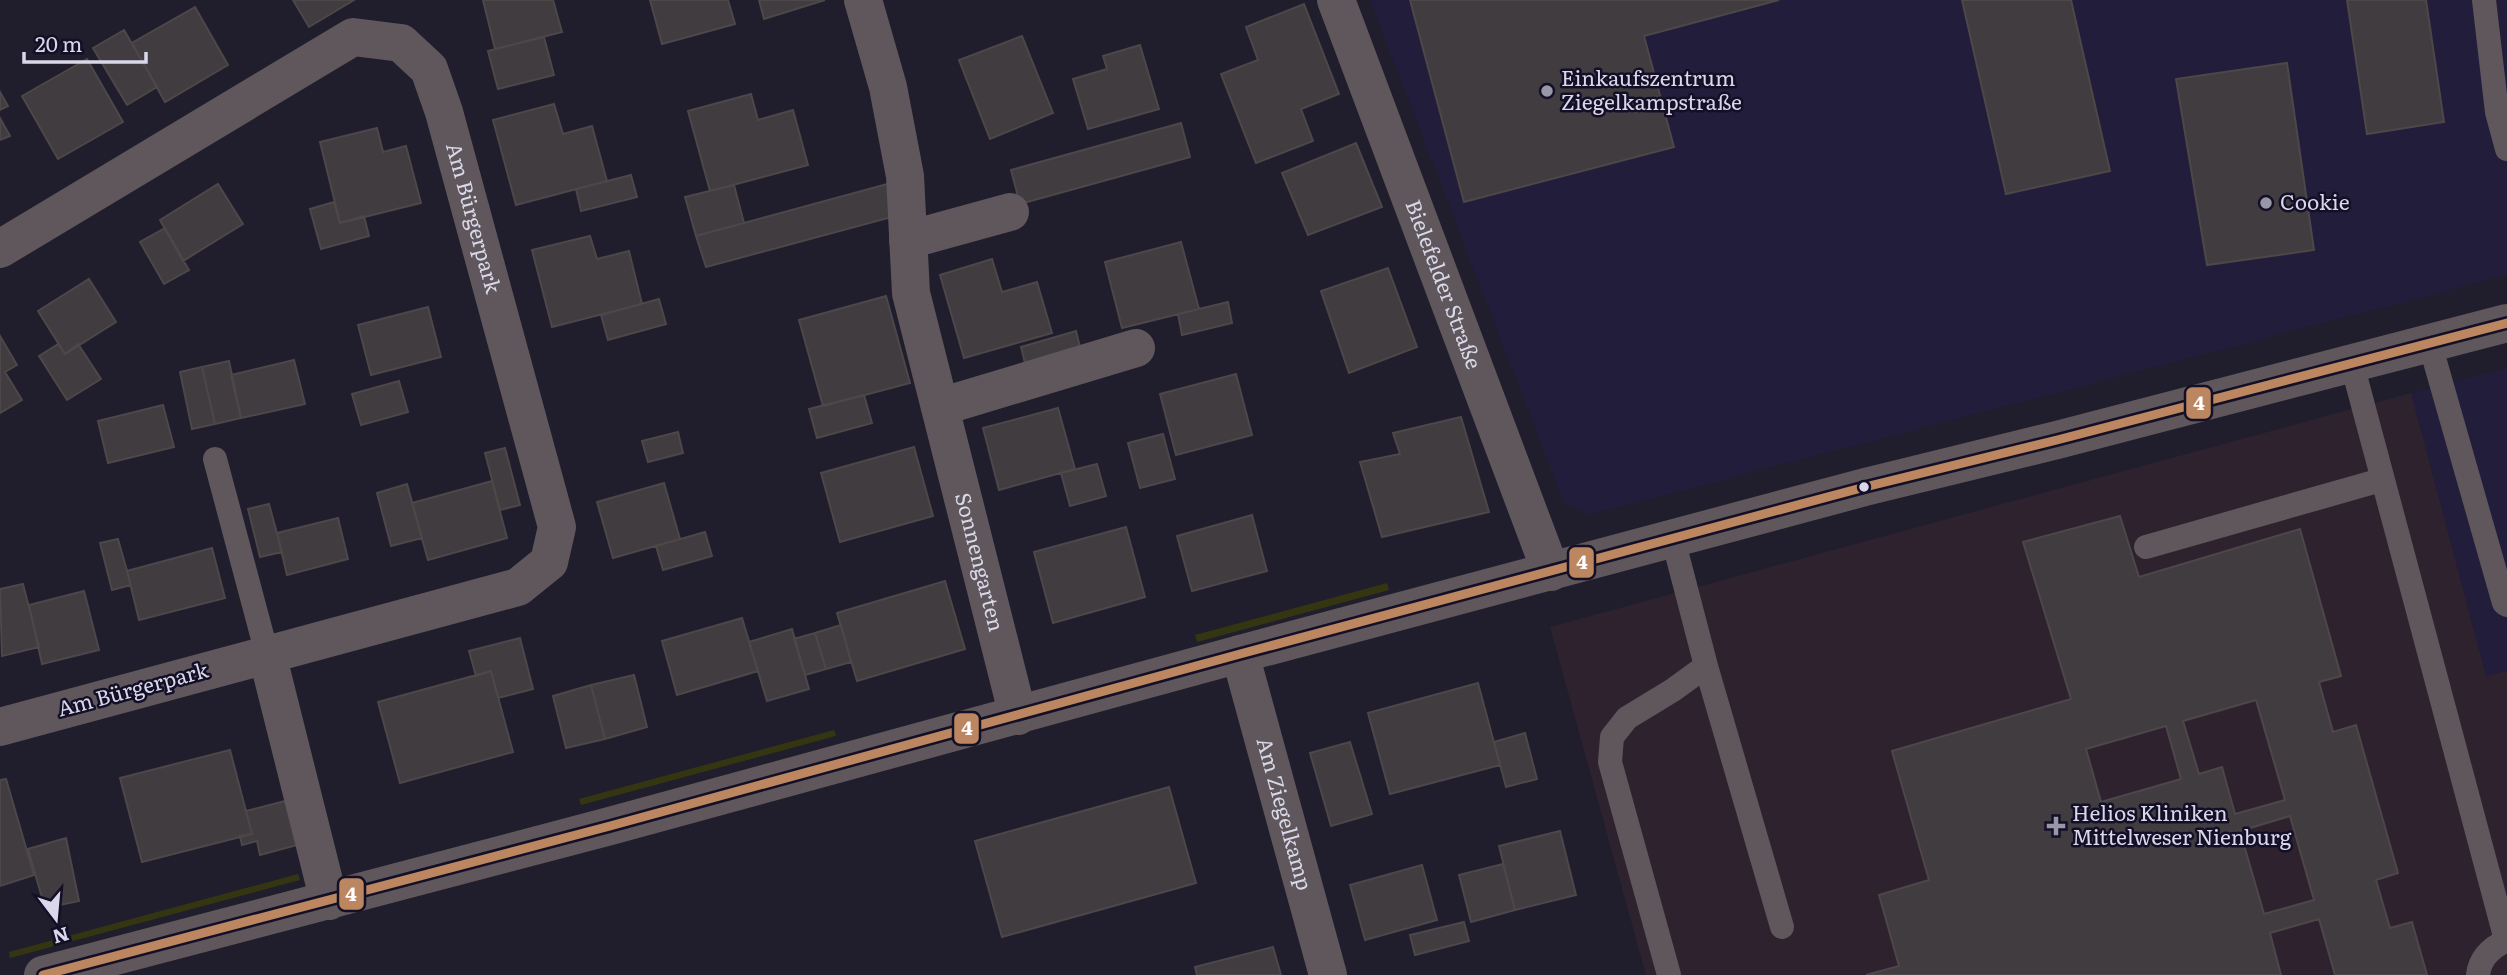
<svg xmlns="http://www.w3.org/2000/svg" width="2507" height="975" font-family="Literata,serif">
<style>
.built{fill:#221d3a}
.medical{fill:#2e222f}
.green{fill:#343611}
.building{fill:#413c40;stroke:#4d4749;stroke-width:2;fill-rule:evenodd}
.lines{fill:none;stroke-linecap:round;stroke-linejoin:round}
.service{stroke:#5f575b;stroke-width:24}
.minor{stroke:#5f575b;stroke-width:38}
.bus-1-casing{stroke:#130f27;stroke-width:14}
.bus-1{stroke:#bb8660;stroke-width:9}
.poi-dot{fill:#9897a8;stroke:#130f27;stroke-width:2.5}
.bus-dot{fill:#d9d8ea;stroke:#130f27;stroke-width:2.5}
.labels{text-anchor:middle;stroke-width:5;stroke-linejoin:round;paint-order:stroke}
.poi-label{font-size:21px;fill:#d9d8ea;stroke:#130f27;text-anchor:start}
.street-label{font-size:21px;fill:#d9d8ea;stroke:#130f27}
.line-badge{stroke:#130f27;stroke-width:2.5}
.badge-label{font-size:19px;text-anchor:middle;font-weight:bold;fill:#fff}
</style>
<rect width="100%" height="100%" fill="#201e2c"/>
<!-- built -->
<path class="built" d="M1370 0H2507V275L1589 515 1564 503Z
M2507 368V671L2486 677 2411 393Z"/>
<!-- medical -->
<path class="medical" d="M2411 393 2486 676 2507 671V975H1646L1550 627Z"/>
<!-- green -->
<path class="green" d="M1387 583 1389 590 1197 642 1195 635Z
M834 730 836 736 581 805 579 799Z
M298 874 300 880 10 958 9 952Z"/>
<!-- building -->
<path class="building" d="M293 0H354L309 27Z
M483 0H553L562 32 495 49Z
M650 0H728L735 24 662 44Z
M759 0H825L764 19Z
M1410 0H1779L1644 36 1674 147 1464 202Z
M1962 0H2071L2110 171 2006 194Z
M2347 0H2426L2444 122 2367 134Z
M1304 4 1339 94 1301 109 1313 141 1256 163 1221 74 1258 60 1246 27Z
M195 7 228 65 165 102 132 43Z
M124 30 157 87 127 105 93 48Z
M1022 36 1053 113 990 139 959 60Z
M544 37 554 75 498 89 488 51Z
M1140 45 1159 109 1088 129 1073 79 1107 69 1103 56Z
M87 59 123 122 58 159 22 96Z
M2287 63 2314 250 2207 265 2176 79Z
M0 92 8 106 0 110Z
M751 94 758 120 793 110 808 165 710 191 688 111Z
M554 104 563 134 592 126 607 181 516 205 493 120Z
M0 118 10 136 0 140Z
M1181 123 1190 157 1020 204 1011 170Z
M377 128 383 152 406 146 421 203 340 223 320 142Z
M1356 143 1382 207 1308 235 1282 173Z
M631 175 637 197 581 211 576 189Z
M891 183 899 215 706 267 696 236Z
M218 184 243 224 183 261 160 220Z
M734 185 744 223 696 236 685 197Z
M334 202 340 223 364 216 369 236 321 249 310 209Z
M165 228 189 270 164 284 140 242Z
M590 236 597 259 629 251 642 304 552 327 532 250Z
M1181 242 1199 309 1122 328 1105 262Z
M992 259 1002 292 1037 282 1052 333 964 358 940 275Z
M1388 268 1417 347 1349 373 1321 291Z
M89 279 116 322 65 354 38 311Z
M886 296 910 383 823 406 799 320Z
M659 299 666 324 608 340 601 315Z
M1228 302 1232 323 1182 335 1178 314Z
M428 307 441 357 371 375 358 325Z
M1076 331 1081 351 1026 367 1021 347Z
M0 336 17 365 5 372 22 400 0 413Z
M58 344 65 354 78 344 101 379 67 400 39 356Z
M294 360 305 404 241 418 231 375Z
M229 361 241 418 215 424 202 367Z
M202 367 215 424 192 429 180 372Z
M1236 374 1252 435 1176 455 1160 394Z
M399 381 408 412 361 425 352 394Z
M864 395 872 423 817 438 809 409Z
M163 405 174 447 108 463 98 421Z
M1058 408 1075 469 999 490 983 428Z
M1461 417 1489 512 1382 537 1360 462 1400 454 1393 433Z
M678 432 683 453 648 462 642 441Z
M1163 434 1175 479 1140 488 1128 443Z
M914 447 933 516 840 542 821 473Z
M505 448 520 505 500 510 485 453Z
M1097 464 1106 496 1070 506 1061 473Z
M492 481 507 538 428 560 412 503Z
M664 483 680 539 613 558 597 502Z
M407 484 422 538 391 546 377 493Z
M269 504 282 552 260 557 248 509Z
M1252 515 1267 571 1192 591 1177 536Z
M2120 516 2139 577 2300 529 2341 676 2319 682 2333 732 2356 725 2398 873 2376 880 2390 928 2412 922 2427 975H2335L2319 919 2270 933 2281 975H1866L1899 966 1879 895 1929 880 1892 751 2071 699 2023 542ZM2256 700 2285 800 2235 814 2222 767 2199 774 2183 721ZM2166 726 2181 779 2101 802 2086 749ZM2290 816 2314 900 2264 914 2240 831Z
M338 518 348 559 287 575 277 533Z
M1126 527 1145 597 1053 623 1034 552Z
M705 532 712 556 663 570 656 546Z
M118 539 131 585 112 590 100 543Z
M212 548 225 598 139 620 127 571Z
M945 581 965 649 857 681 837 613Z
M23 584 39 647 2 656 0 589Z
M84 591 99 650 42 664 29 605Z
M742 618 758 671 677 695 662 641Z
M841 625 851 662 826 669 815 633Z
M792 629 809 689 767 701 749 642Z
M815 633 826 669 805 675 794 639Z
M520 638 533 689 498 698 491 671 476 676 469 651Z
M491 671 513 752 400 783 378 702Z
M634 675 647 727 605 739 591 685Z
M1478 683 1500 765 1390 794 1368 713Z
M591 685 605 739 566 748 553 696Z
M1525 733 1537 779 1506 787 1494 742Z
M1350 742 1372 814 1331 826 1310 753Z
M230 750 252 834 142 862 120 778Z
M6 779 34 875 0 886V780Z
M1169 787 1196 883 1002 937 975 841Z
M285 801 297 845 260 855 257 841 242 845 240 836 252 834 246 811Z
M1560 831 1576 895 1515 910 1499 846Z
M66 838 79 901 45 908 28 849Z
M1503 864 1515 910 1471 922 1459 875Z
M1422 865 1437 920 1365 940 1350 885Z
M1464 922 1469 941 1415 955 1410 935Z
M1273 947 1281 975H1197L1195 967Z"/>
<g class="lines">
<!-- service -->
<path class="service" d="M2484 0 2497 112 2507 149
M2430 344 2504 603 2507 605
M2352 364 2506 940
M215 459 267 654
M2146 547 2381 480
M1706 666 1782 927
M1669 975 1610 762 1612 737 1627 718 1673 690 1706 666 1673 539
M2478 975C2480 957 2492 947 2507 940"/>
<!-- minor -->
<g class="minor">
<path id="s1" d="M863 0 888 87 905 176 911 293 1018 716"/>
<path id="s2" d="M1336 0 1551 572"/>
<path d="M908 240 1010 212"/>
<path id="s3" d="M0 249 353 37 401 43 429 69 444 112 557 527 549 562 518 587 0 727"/>
<path d="M940 407 1136 348"/>
<path d="M267 654 329 901"/>
<path id="s4" d="M1240 654 1328 975"/>
<path d="M43 975 610 826 1240 654 1865 487 2057 440 2507 323"/>
</g>
<!-- bus-1 casing -->
<g class="bus-1-casing">
<path id="bus-1" d="M43 975 610 826 1240 654 1865 487 2057 440 2507 323"/>
</g>
<!-- bus-1 -->
<use href="#bus-1" class="bus-1"/>
</g>
<!-- markers -->
<g class="poi-dot">
<circle cx="1547" cy="91" r="7"/>
<circle cx="2266" cy="203" r="7"/>
<path d="M2052.5 815.5h7v7h7v7h-7v7h-7v-7h-7v-7h7z"/>
</g>
<circle class="bus-dot" cx="1864" cy="487" r="6"/>
<g class="labels">
<!-- poi labels -->
<g class="poi-label">
<text x="1561" y="86">Einkaufszentrum<tspan x="1561" dy="24">Ziegelkampstraße</tspan></text>
<text x="2280" y="210">Cookie</text>
<text x="2072" y="821">Helios Kliniken<tspan x="2072" dy="24">Mittelweser Nienburg</tspan></text>
</g>
<!-- street labels -->
<g class="street-label">
<text dy="7" stroke="none"><textPath href="#s3" startOffset="654">Am Bürgerpark</textPath></text>
<text dy="7" stroke="none"><textPath href="#s2" startOffset="304">Bielefelder Straße</textPath></text>
<text dy="7" stroke="none"><textPath href="#s1" startOffset="576">Sonnengarten</textPath></text>
<text transform="translate(133 690) rotate(-15)" y="7">Am Bürgerpark</text>
<text dy="7" stroke="none"><textPath href="#s4" startOffset="166">Am Ziegelkamp</textPath></text>
</g>
</g>
<g class="line-badge">
<rect x="2185" y="386" width="27" height="34" rx="7" fill="#bb8660"/>
<rect x="1568" y="546" width="27" height="33" rx="7" fill="#bb8660"/>
<rect x="953" y="712" width="27" height="33" rx="7" fill="#bb8660"/>
<rect x="338" y="877" width="27" height="34" rx="7" fill="#bb8660"/>
</g>
<g class="badge-label">
<text x="2199" y="410">4</text>
<text x="1582" y="569">4</text>
<text x="967" y="735">4</text>
<text x="351" y="901">4</text>
</g>
<!-- north arrow -->
<g transform="translate(56 919) rotate(164)" stroke="#130f27" stroke-width="5" paint-order="stroke">
<path d="M0-5L12 26L0 18L-12 26Z" fill="#d9d8ea"/>
<text y="-10" font-size="19" font-weight="bold" text-anchor="middle" fill="#d9d8ea">N</text>
</g>
<!-- scale -->
<path d="M24 52v10h122v-10" fill="none" stroke="#d9d8ea" stroke-width="3.5"/>
<text x="35" y="52" font-size="21" fill="#d9d8ea" stroke="#130f27" stroke-width="5" paint-order="stroke">20 m</text>
</svg>
